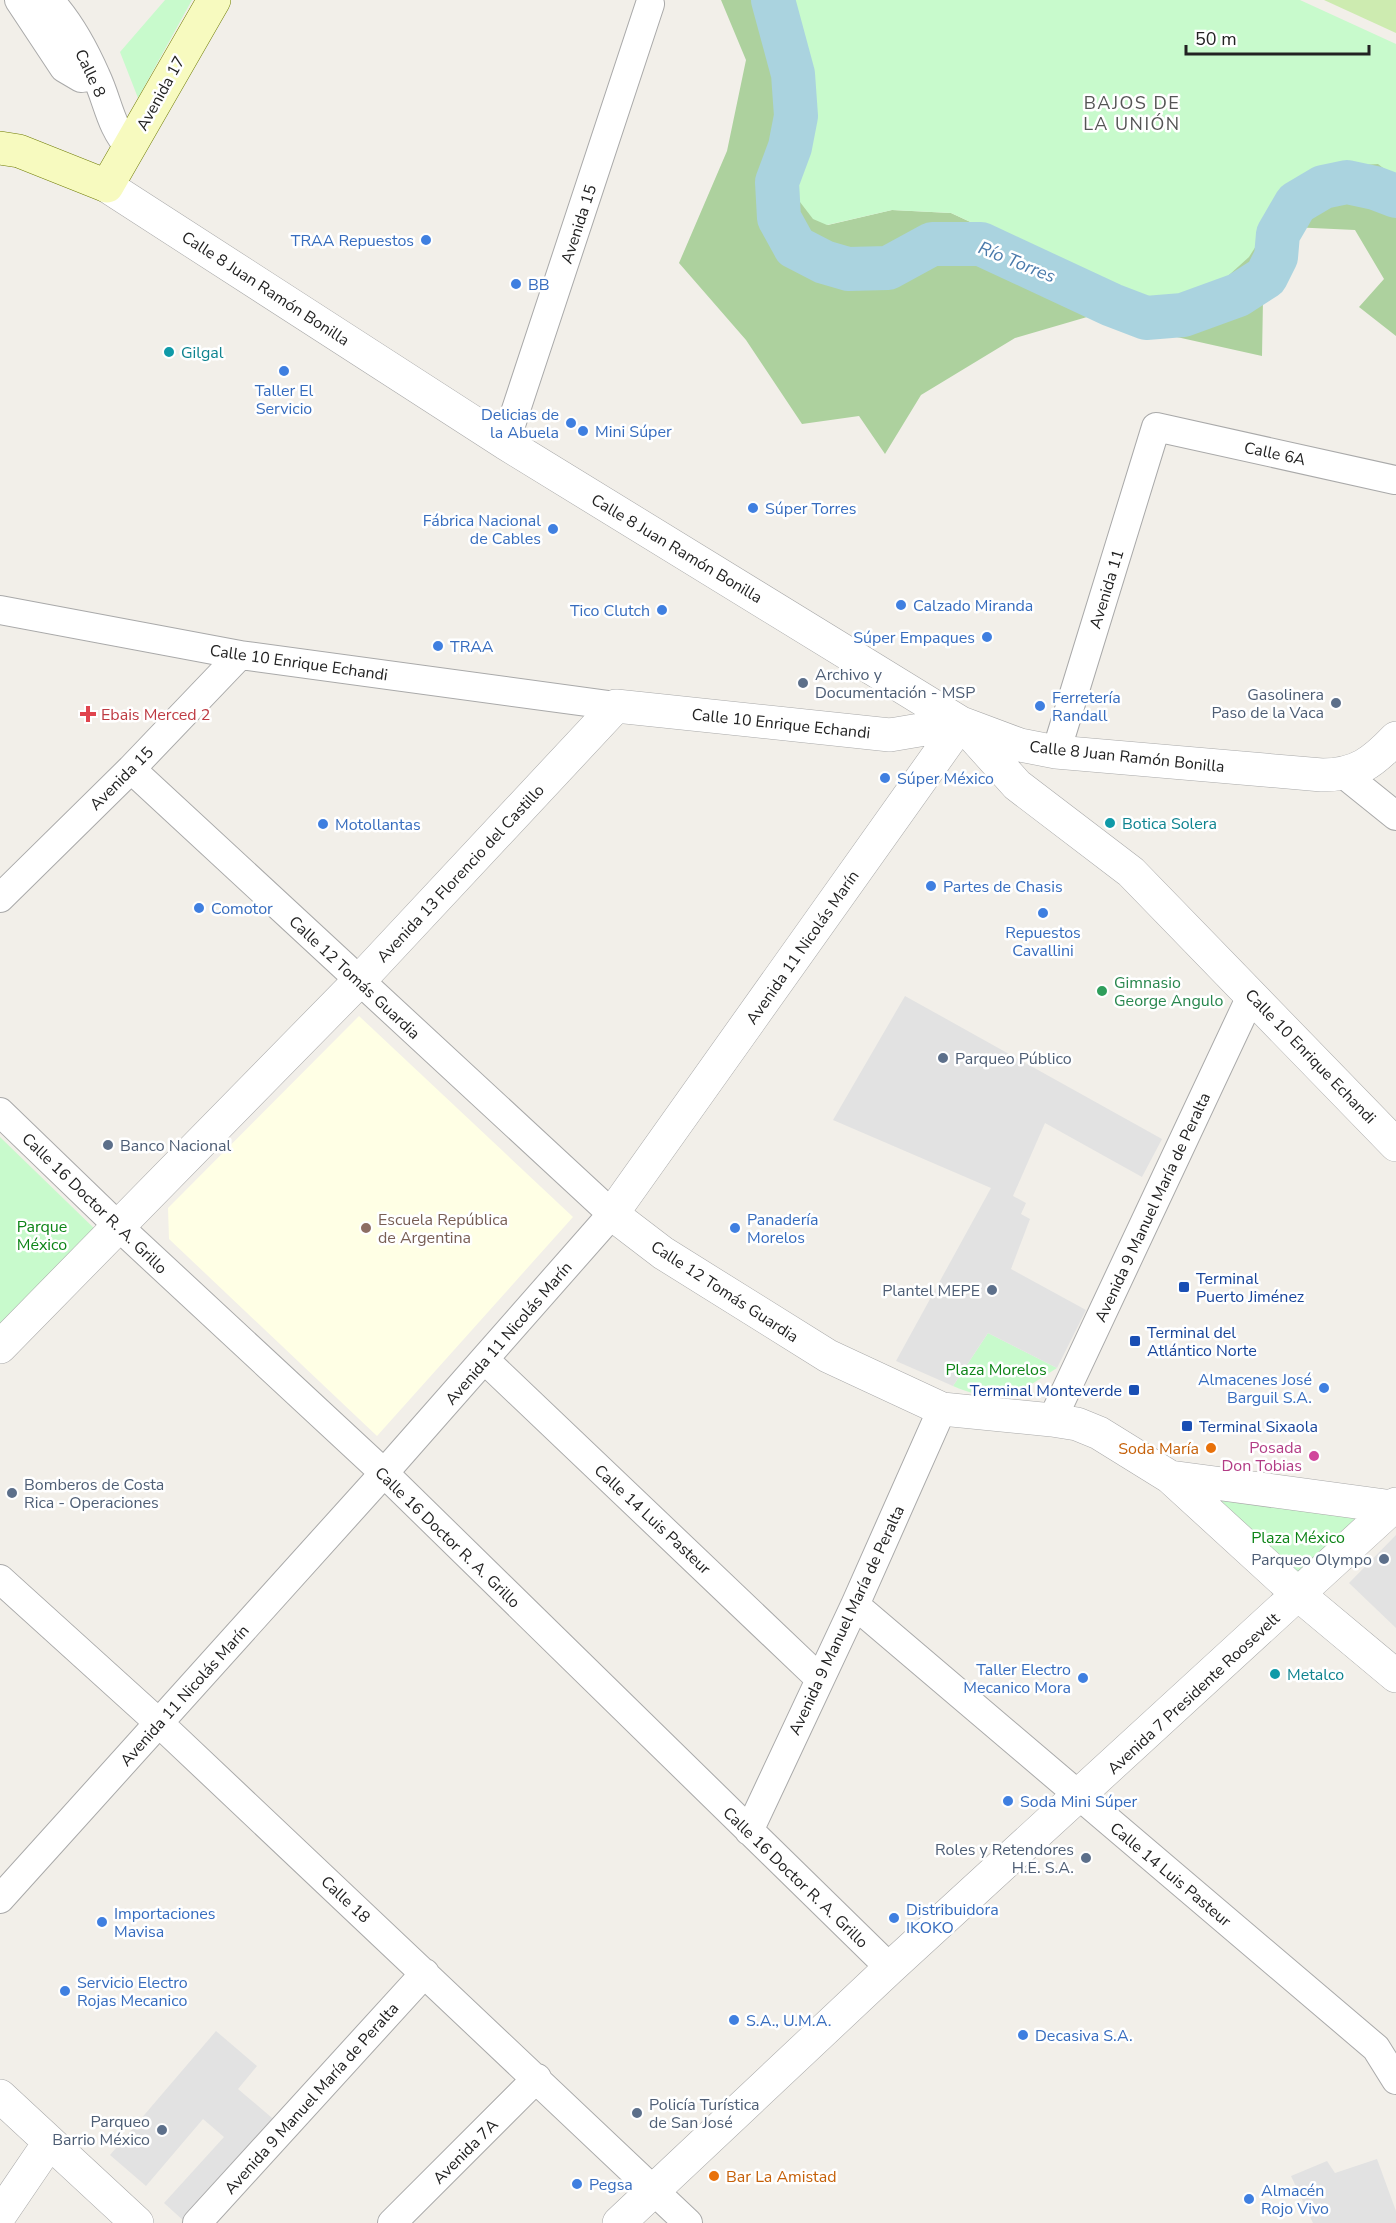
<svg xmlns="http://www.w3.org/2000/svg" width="1396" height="2223" font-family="'Nunito Sans',sans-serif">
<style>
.education{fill:#ffffe5}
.grass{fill:#cdebb0}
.forest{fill:#add19e}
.park{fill:#c8facc}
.parking{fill:#e2e2e2}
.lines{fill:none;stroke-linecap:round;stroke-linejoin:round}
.river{stroke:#aad3df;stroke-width:44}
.minor-casing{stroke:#a9a9a9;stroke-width:30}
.tertiary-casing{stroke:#a9a9a9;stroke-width:34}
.secondary-casing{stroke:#707d05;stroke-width:34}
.minor{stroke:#fff;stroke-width:28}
.tertiary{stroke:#fff;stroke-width:33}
.secondary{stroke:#f7fabf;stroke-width:33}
.shop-dot{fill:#3f7fe0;stroke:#fff;stroke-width:2}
.culture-dot{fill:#0f9aa8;stroke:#fff;stroke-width:2}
.service-dot{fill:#5c6f8a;stroke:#fff;stroke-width:2}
.health-dot{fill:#e0444e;stroke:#fff;stroke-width:2}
.leisure-dot{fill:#2e9e5b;stroke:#fff;stroke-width:2}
.education-dot{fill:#8d6e63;stroke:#fff;stroke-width:2}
.transit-dot{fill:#1a4fb4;stroke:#fff;stroke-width:2}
.food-dot{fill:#e8710a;stroke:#fff;stroke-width:2}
.hotel-dot{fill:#d1479c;stroke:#fff;stroke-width:2}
.labels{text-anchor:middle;stroke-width:5;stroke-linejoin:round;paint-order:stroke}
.street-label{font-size:16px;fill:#222;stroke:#fff}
.shop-label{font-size:16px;fill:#366cbe;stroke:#fff;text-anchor:start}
.culture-label{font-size:16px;fill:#0d838f;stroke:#fff;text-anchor:start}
.service-label{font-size:16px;fill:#4e5e75;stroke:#fff;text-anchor:start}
.health-label{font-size:16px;fill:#be3a42;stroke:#fff;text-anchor:start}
.leisure-label{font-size:16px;fill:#27864d;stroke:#fff;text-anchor:start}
.education-label{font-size:16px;fill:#785e54;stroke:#fff;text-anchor:start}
.park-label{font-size:16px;fill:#0c8416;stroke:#fff}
.transit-label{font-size:16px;fill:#164399;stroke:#fff;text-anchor:start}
.hotel-label{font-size:16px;fill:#b23c85;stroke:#fff;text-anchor:end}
.food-label{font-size:16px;fill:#c56008;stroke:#fff;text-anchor:end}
.neighbourhood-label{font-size:18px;letter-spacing:1.5px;fill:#555;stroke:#fff}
.water-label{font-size:18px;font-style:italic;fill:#4a7aab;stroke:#fff}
</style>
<rect width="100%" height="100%" fill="#f2efe9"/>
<!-- education -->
<path class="education" d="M359 1016 573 1217 377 1436 169 1239 168 1208Z"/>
<!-- grass -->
<path class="grass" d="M1324 0H1396V33Z"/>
<!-- forest -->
<path class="forest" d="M721 0H790L815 88 804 145 787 185 828 225 892 210 951 213 1035 252 1396 52V336L1359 307 1384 279 1355 230 1291 227 1264 243 1262 356 1087 317 1015 338 921 395 885 454 859 416 802 424 746 340 679 263 727 151 746 60Z"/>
<!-- park -->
<path class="park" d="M165 0H192L138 98 120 52Z
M790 0H1300L1396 44V178L1378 164 1329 167 1297 181 1249 257 1209 293 1144 302 951 213 892 210 827 225 813 219 787 185 804 145 815 88Z
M0 1137 100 1234 0 1334Z
M988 1333 1057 1368C1017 1394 1000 1406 953 1386Z
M1170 1477 1393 1507 1299 1595Z"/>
<!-- parking -->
<path class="parking" d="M905 996 1162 1139 1142 1177 1045 1123 1013 1196 1026 1203 1021 1214 1030 1219 1011 1269 1086 1310 1057 1368 988 1333 953 1386 896 1361 991 1188 833 1120Z
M1396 1535V1628L1349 1583Z
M216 2031 257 2066 238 2089 278 2123 185 2222 164 2203 224 2137 203 2119 146 2186 110 2155Z
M1377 2159 1396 2211V2223H1313L1291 2176 1327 2161 1335 2173Z"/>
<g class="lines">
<!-- river -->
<path class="river" d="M773 0 793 74 796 116 790 147 777 182 779 218 795 247 824 262 848 269 888 268 932 244H981L1112 305 1146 318 1183 315 1238 295 1266 277 1276 257 1278 234 1296 203 1323 187 1347 182 1375 188 1396 196"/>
<!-- minor casing -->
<g class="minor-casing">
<path id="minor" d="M19 0 64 68 81 78 96 76
M49 0C68 20 85 51 96 76 108 101 110 127 130 148
M505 443 650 4
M0 610 240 655 616 706
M1056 752 1156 427 1395 480
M1345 775 1396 816
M0 898 131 769 240 655
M0 1112 118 1226 384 1473 890 1968
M485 1360 820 1679
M1052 1420 1252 994
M0 1579 159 1723 688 2223
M855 1605 1376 2048 1396 2080
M749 1831 855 1605 942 1409
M0 1899 384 1473 612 1214 131 769
M197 2223 425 1973
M392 2223 537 2078"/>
</g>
<!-- tertiary casing -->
<g class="tertiary-casing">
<path id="tertiary" d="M107 186 505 443 961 723 1020 745 1056 752 1322 775C1357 775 1373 762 1396 738
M961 723 612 1214 663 1253 828 1356 942 1409 1052 1420 1077 1424 1099 1433 1170 1477 1299 1595 1396 1676
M964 726 1017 785 1131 872 1396 1145
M0 1347 359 981 616 706 890 735 961 723
M1170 1477 1393 1507
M0 2096 137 2223
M0 2215 49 2143
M619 2223 890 1968 1396 1504"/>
</g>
<!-- secondary casing -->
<g class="secondary-casing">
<path id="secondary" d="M0 148 19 151 107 186 214 0"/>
</g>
<!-- minor -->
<use href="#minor" class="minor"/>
<!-- tertiary -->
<use href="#tertiary" class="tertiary"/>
<!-- secondary -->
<use href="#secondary" class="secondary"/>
</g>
<!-- markers -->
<g class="shop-dot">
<circle cx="426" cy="240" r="6"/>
<circle cx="516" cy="284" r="6"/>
<circle cx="284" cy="371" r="6"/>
<circle cx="571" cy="423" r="6"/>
<circle cx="583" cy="431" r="6"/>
<circle cx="753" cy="508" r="6"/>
<circle cx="553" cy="529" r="6"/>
<circle cx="901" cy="605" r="6"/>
<circle cx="662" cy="610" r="6"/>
<circle cx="987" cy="637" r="6"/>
<circle cx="438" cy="646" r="6"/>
<circle cx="1040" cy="706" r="6"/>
<circle cx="885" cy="778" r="6"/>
<circle cx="323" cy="824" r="6"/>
<circle cx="931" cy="886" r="6"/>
<circle cx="199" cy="908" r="6"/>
<circle cx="1043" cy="913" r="6"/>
<circle cx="735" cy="1228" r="6"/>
<circle cx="1324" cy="1388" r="6"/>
<circle cx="1083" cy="1678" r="6"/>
<circle cx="1008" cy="1801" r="6"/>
<circle cx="894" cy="1918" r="6"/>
<circle cx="102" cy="1922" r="6"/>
<circle cx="65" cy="1991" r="6"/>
<circle cx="734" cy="2020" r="6"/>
<circle cx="1023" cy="2035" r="6"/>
<circle cx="577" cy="2184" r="6"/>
<circle cx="1249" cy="2199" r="6"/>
</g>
<g class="culture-dot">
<circle cx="169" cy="352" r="6"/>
<circle cx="1110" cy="823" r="6"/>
<circle cx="1275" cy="1674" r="6"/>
</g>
<g class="service-dot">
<circle cx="803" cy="683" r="6"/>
<circle cx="1336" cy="703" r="6"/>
<circle cx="943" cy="1058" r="6"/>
<circle cx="108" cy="1145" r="6"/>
<circle cx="992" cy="1290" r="6"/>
<circle cx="12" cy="1493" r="6"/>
<circle cx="1384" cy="1559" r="6"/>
<circle cx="1086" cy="1858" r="6"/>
<circle cx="637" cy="2113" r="6"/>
<circle cx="162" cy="2130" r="6"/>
</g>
<path class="health-dot" d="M85 705h6v6h6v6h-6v6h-6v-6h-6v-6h6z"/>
<circle class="leisure-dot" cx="1102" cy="991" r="6"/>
<circle class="education-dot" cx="366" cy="1228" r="6"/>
<g class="transit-dot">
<rect x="1178" y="1281" width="12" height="12" rx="3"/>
<rect x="1129" y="1335" width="12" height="12" rx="3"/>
<rect x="1128" y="1384" width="12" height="12" rx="3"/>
<rect x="1181" y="1420" width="12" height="12" rx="3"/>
</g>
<g class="food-dot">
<circle cx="1211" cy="1448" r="6"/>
<circle cx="714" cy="2176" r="6"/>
</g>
<circle class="hotel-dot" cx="1314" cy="1456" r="6"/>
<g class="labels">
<!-- street labels -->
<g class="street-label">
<text transform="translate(91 73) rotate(65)" y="6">Calle 8</text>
<text transform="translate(160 93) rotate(-61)" y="6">Avenida 17</text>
<text transform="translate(578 224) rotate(-72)" y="6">Avenida 15</text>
<text transform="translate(266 288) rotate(33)" y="6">Calle 8 Juan Ramón Bonilla</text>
<text transform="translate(1275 453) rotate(12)" y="6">Calle 6A</text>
<text transform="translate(677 548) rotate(31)" y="6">Calle 8 Juan Ramón Bonilla</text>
<text transform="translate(1106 589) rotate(-73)" y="6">Avenida 11</text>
<text transform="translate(299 662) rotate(8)" y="6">Calle 10 Enrique Echandi</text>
<text transform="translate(781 723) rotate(6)" y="6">Calle 10 Enrique Echandi</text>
<text transform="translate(1127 756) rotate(6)" y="6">Calle 8 Juan Ramón Bonilla</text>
<text transform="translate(121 778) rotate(-45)" y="6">Avenida 15</text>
<text transform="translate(460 873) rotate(-47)" y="6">Avenida 13 Florencio del Castillo</text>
<text transform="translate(802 947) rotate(-55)" y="6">Avenida 11 Nicolás Marín</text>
<text transform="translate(355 977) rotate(43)" y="6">Calle 12 Tomás Guardia</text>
<text transform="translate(1311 1056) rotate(46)" y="6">Calle 10 Enrique Echandi</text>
<text transform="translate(95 1203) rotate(44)" y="6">Calle 16 Doctor R. A. Grillo</text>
<text transform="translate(1152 1207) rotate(-65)" y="6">Avenida 9 Manuel María de Peralta</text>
<text transform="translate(725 1291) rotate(33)" y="6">Calle 12 Tomás Guardia</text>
<text transform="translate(508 1333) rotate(-49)" y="6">Avenida 11 Nicolás Marín</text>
<text transform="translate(653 1519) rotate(43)" y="6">Calle 14 Luis Pasteur</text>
<text transform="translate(448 1537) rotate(44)" y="6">Calle 16 Doctor R. A. Grillo</text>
<text transform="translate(846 1620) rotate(-65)" y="6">Avenida 9 Manuel María de Peralta</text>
<text transform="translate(1193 1693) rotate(-43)" y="6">Avenida 7 Presidente Roosevelt</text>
<text transform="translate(184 1695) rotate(-48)" y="6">Avenida 11 Nicolás Marín</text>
<text transform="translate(1171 1874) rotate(40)" y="6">Calle 14 Luis Pasteur</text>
<text transform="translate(796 1877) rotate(44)" y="6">Calle 16 Doctor R. A. Grillo</text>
<text transform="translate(346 1899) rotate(43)" y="6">Calle 18</text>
<text transform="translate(311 2098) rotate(-48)" y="6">Avenida 9 Manuel María de Peralta</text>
<text transform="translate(465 2151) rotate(-45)" y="6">Avenida 7A</text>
</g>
<!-- shop labels -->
<g class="shop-label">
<text x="414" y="246" text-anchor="end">TRAA Repuestos</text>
<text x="528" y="290">BB</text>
<text x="284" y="396" text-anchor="middle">Taller El<tspan x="284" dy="18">Servicio</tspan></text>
<text x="559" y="420" text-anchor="end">Delicias de<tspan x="559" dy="18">la Abuela</tspan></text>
<text x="595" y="437">Mini Súper</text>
<text x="765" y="514">Súper Torres</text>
<text x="541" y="526" text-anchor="end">Fábrica Nacional<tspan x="541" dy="18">de Cables</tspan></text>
<text x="913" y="611">Calzado Miranda</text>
<text x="650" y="616" text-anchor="end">Tico Clutch</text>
<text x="975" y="643" text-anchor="end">Súper Empaques</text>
<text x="450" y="652">TRAA</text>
<text x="1052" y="703">Ferretería<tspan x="1052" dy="18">Randall</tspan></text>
<text x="897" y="784">Súper México</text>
<text x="335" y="830">Motollantas</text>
<text x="943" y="892">Partes de Chasis</text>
<text x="211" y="914">Comotor</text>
<text x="1043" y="938" text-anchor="middle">Repuestos<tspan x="1043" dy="18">Cavallini</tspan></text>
<text x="747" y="1225">Panadería<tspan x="747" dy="18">Morelos</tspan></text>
<text x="1312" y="1385" text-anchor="end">Almacenes José<tspan x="1312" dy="18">Barguil S.A.</tspan></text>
<text x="1071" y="1675" text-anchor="end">Taller Electro<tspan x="1071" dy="18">Mecanico Mora</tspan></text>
<text x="1020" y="1807">Soda Mini Súper</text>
<text x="906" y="1915">Distribuidora<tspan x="906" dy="18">IKOKO</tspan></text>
<text x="114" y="1919">Importaciones<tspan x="114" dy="18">Mavisa</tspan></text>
<text x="77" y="1988">Servicio Electro<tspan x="77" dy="18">Rojas Mecanico</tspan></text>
<text x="746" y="2026">S.A., U.M.A.</text>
<text x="1035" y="2041">Decasiva S.A.</text>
<text x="589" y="2190">Pegsa</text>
<text x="1261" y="2196">Almacén<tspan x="1261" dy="18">Rojo Vivo</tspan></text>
</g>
<!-- culture labels -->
<g class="culture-label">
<text x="181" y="358">Gilgal</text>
<text x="1122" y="829">Botica Solera</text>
<text x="1287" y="1680">Metalco</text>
</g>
<!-- service labels -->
<g class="service-label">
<text x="815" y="680">Archivo y<tspan x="815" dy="18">Documentación - MSP</tspan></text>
<text x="1324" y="700" text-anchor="end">Gasolinera<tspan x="1324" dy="18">Paso de la Vaca</tspan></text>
<text x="955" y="1064">Parqueo Público</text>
<text x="120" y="1151">Banco Nacional</text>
<text x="980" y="1296" text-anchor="end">Plantel MEPE</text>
<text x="24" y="1490">Bomberos de Costa<tspan x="24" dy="18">Rica - Operaciones</tspan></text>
<text x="1372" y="1565" text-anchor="end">Parqueo Olympo</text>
<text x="1074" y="1855" text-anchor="end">Roles y Retendores<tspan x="1074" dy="18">H.E. S.A.</tspan></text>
<text x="649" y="2110">Policía Turística<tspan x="649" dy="18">de San José</tspan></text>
<text x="150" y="2127" text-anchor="end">Parqueo<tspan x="150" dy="18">Barrio México</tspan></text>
</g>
<!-- health labels -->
<g class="health-label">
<text x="101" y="720">Ebais Merced 2</text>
</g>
<!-- leisure labels -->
<g class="leisure-label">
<text x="1114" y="988">Gimnasio<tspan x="1114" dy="18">George Angulo</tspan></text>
</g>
<!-- education labels -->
<g class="education-label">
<text x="378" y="1225">Escuela República<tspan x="378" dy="18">de Argentina</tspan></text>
</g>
<!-- park labels -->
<g class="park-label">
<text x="42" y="1232">Parque<tspan x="42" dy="18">México</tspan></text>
<text x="996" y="1375">Plaza Morelos</text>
<text x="1298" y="1543">Plaza México</text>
</g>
<!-- transit labels -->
<g class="transit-label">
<text x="1196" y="1284">Terminal<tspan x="1196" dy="18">Puerto Jiménez</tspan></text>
<text x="1147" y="1338">Terminal del<tspan x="1147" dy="18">Atlántico Norte</tspan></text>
<text x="1122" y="1396" text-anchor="end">Terminal Monteverde</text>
<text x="1199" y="1432">Terminal Sixaola</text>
</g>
<!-- hotel labels -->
<g class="hotel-label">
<text x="1302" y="1453">Posada<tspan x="1302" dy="18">Don Tobias</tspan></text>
</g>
<!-- food labels -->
<g class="food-label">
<text x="1199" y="1454">Soda María</text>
<text x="726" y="2182" text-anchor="start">Bar La Amistad</text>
</g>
<!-- neighbourhood labels -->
<g class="neighbourhood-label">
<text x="1132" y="109">BAJOS DE<tspan x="1132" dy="21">LA UNIÓN</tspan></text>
</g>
<!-- water labels -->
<g class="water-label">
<text transform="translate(1017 262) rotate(22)" y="6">Río Torres</text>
</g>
</g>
<!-- scale -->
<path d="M1186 45v9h183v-9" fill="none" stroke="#222222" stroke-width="3"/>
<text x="1195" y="45" font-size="18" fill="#222222" stroke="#ffffff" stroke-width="4.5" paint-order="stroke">50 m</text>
</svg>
